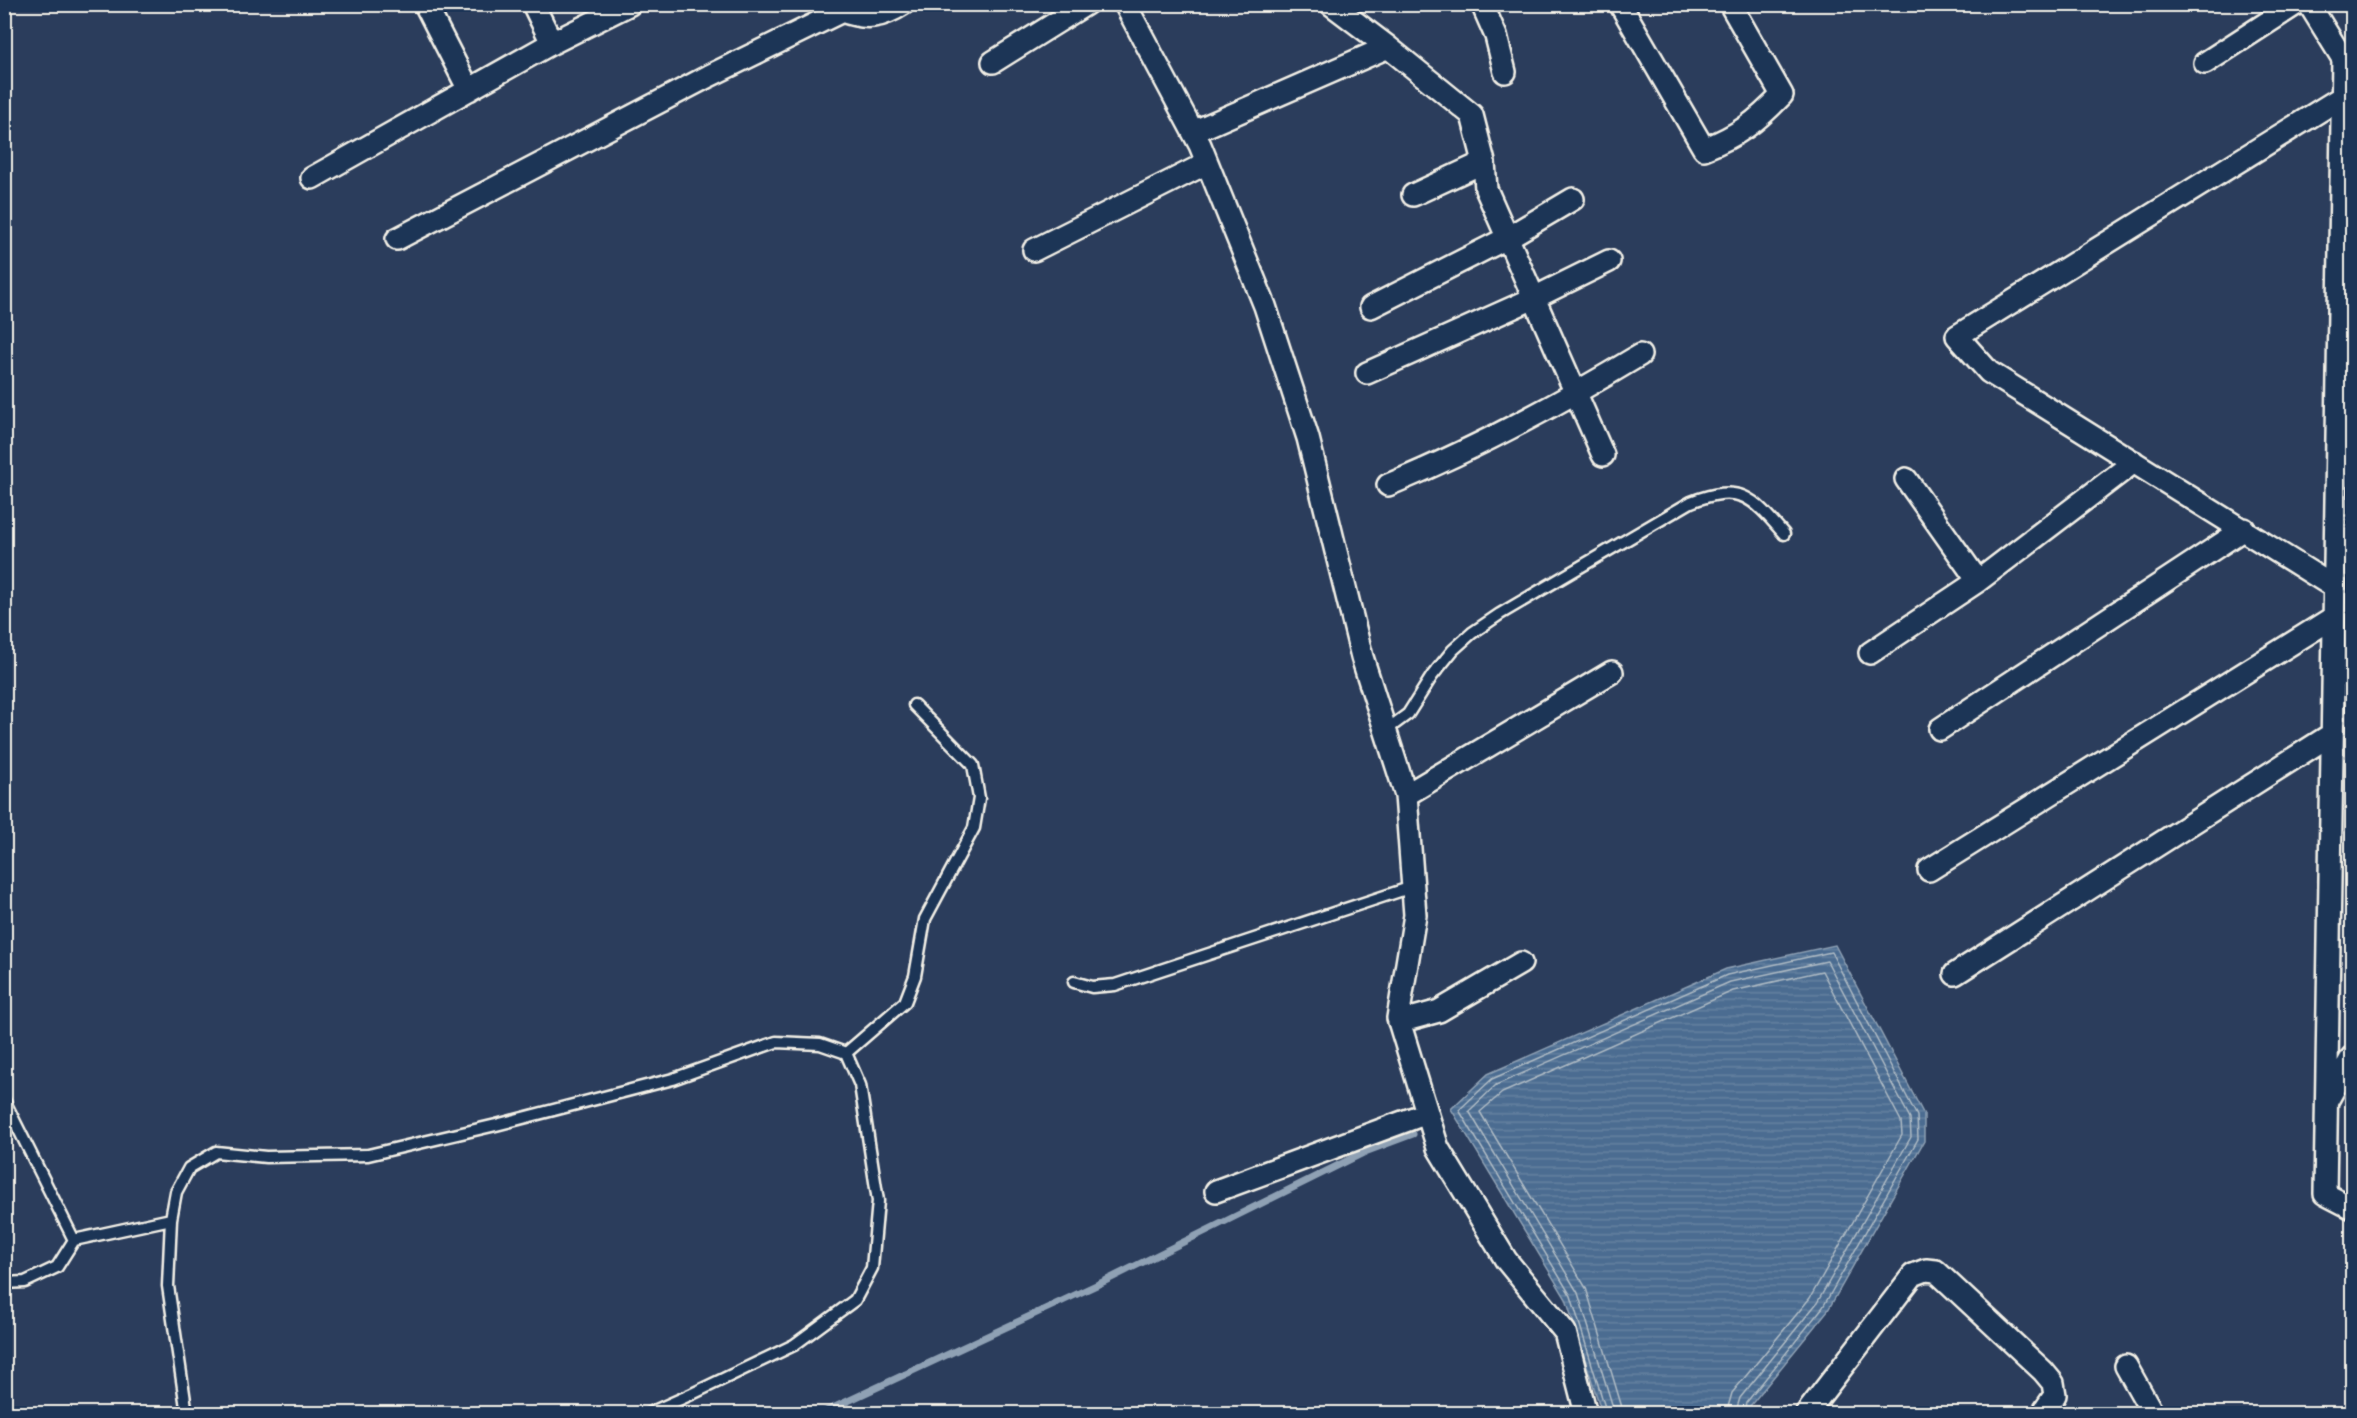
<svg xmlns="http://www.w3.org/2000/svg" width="2357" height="1418" font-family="Dekko,sans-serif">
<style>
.water{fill:url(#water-rules);stroke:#8fa1b4;stroke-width:1.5}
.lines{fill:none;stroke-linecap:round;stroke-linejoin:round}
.shore{stroke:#b0bcc5;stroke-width:1.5}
.stream{stroke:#8fa1b4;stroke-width:7}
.service-casing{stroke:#f4f1e8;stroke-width:15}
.minor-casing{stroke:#f4f1e8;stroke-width:26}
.service{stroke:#1d3557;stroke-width:10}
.minor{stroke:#1d3557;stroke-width:21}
</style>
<defs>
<pattern id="water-rules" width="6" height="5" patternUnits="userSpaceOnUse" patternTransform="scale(1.5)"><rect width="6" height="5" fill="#4b6c91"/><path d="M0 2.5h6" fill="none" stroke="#6681a0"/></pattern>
</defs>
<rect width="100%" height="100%" fill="#2b3d5c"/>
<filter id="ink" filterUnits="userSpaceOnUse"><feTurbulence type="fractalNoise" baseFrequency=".0167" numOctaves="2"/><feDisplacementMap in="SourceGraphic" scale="12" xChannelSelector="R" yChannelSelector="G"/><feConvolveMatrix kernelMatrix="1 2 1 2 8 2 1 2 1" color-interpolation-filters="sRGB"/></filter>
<g filter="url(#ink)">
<!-- water -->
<path class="water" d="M1835 945 1924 1115V1141L1828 1310 1750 1406 1748 1413H1602L1566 1299 1451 1109 1488 1074 1726 969Z"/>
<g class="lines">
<!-- shore -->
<path class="shore" d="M1607 1414 1571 1296 1459 1110 1492 1079 1727 975 1831 952 1917 1116 1918 1139 1823 1307 1746 1403 1743 1414
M1615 1414 1578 1293 1469 1111 1496 1085 1730 982 1827 961 1910 1118 1911 1137 1817 1303 1740 1398 1735 1414
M1624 1414 1586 1288 1480 1112 1502 1093 1733 991 1822 971 1901 1121 1902 1135 1810 1298 1732 1393 1726 1414"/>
<!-- stream -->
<path class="stream" d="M820 1414 1105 1281 1365 1152 1413 1134"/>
<!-- service casing -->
<g class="service-casing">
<path id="service" d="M1385 731 1408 714 1432 676 1453 650 1472 633 1500 614 1691 502C1741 483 1752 497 1784 534
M1074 982 1092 987 1115 985 1412 887
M846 1053 905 1002 915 976 925 919 974 828 979 798 973 765 914 705
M4 1100 74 1240 57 1267 25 1282 4 1283
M171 1219 168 1286 187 1414
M74 1240 171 1219 176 1192 189 1168 216 1152 266 1157 368 1155 496 1125 673 1079 776 1042 820 1044 846 1053 860 1085 878 1201 872 1268 855 1300 794 1345 692 1394 647 1414"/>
</g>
<!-- minor casing -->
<g class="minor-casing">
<path id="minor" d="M425 4 469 90
M533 4 552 43
M1125 4 1200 145 1265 306 1308 438 1362 657 1406 795 1415 915 1398 1018 1438 1148 1506 1260 1565 1332 1586 1414
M1331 4 1388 47
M1482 4 1496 36 1505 72
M1620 4 1704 149C1739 135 1756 122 1782 95L1730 4
M2309 4 2343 59 2325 1194 2352 1208
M993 62 1086 4
M2205 63 2296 4
M1193 132 1388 47 1472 115 1484 162 1486 189 1603 455
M312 178 552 43 630 4
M1413 195 1484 162
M397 239 709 76 842 11C865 20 882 18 903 4
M1034 250 1207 163
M1371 307 1507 238 1573 199
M1367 373 1534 298 1609 261
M1906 479 1978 581
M1388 485C1476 449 1559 404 1640 355
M2334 587 1989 372 1957 336 2342 97
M1870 653 1978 581 2134 462
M1940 729 2244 529
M1406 795 1612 672
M1929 870 2334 617
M1955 974 2332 734
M1399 1022 1439 1011 1521 963
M2327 1101 2352 1057
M1216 1191 1427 1113
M2126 1366 2153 1414
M1806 1414 1913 1275 1926 1270 1936 1271 2043 1371 2053 1383 2055 1395 2042 1414"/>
</g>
<!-- service -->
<use href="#service" class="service"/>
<!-- minor -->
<use href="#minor" class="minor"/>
</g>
</g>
<!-- margin -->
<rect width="2357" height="1418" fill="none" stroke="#1d3557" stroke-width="24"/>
<rect x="12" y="12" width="2333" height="1394" fill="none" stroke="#f4f1e8" stroke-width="2" filter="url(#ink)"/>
</svg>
